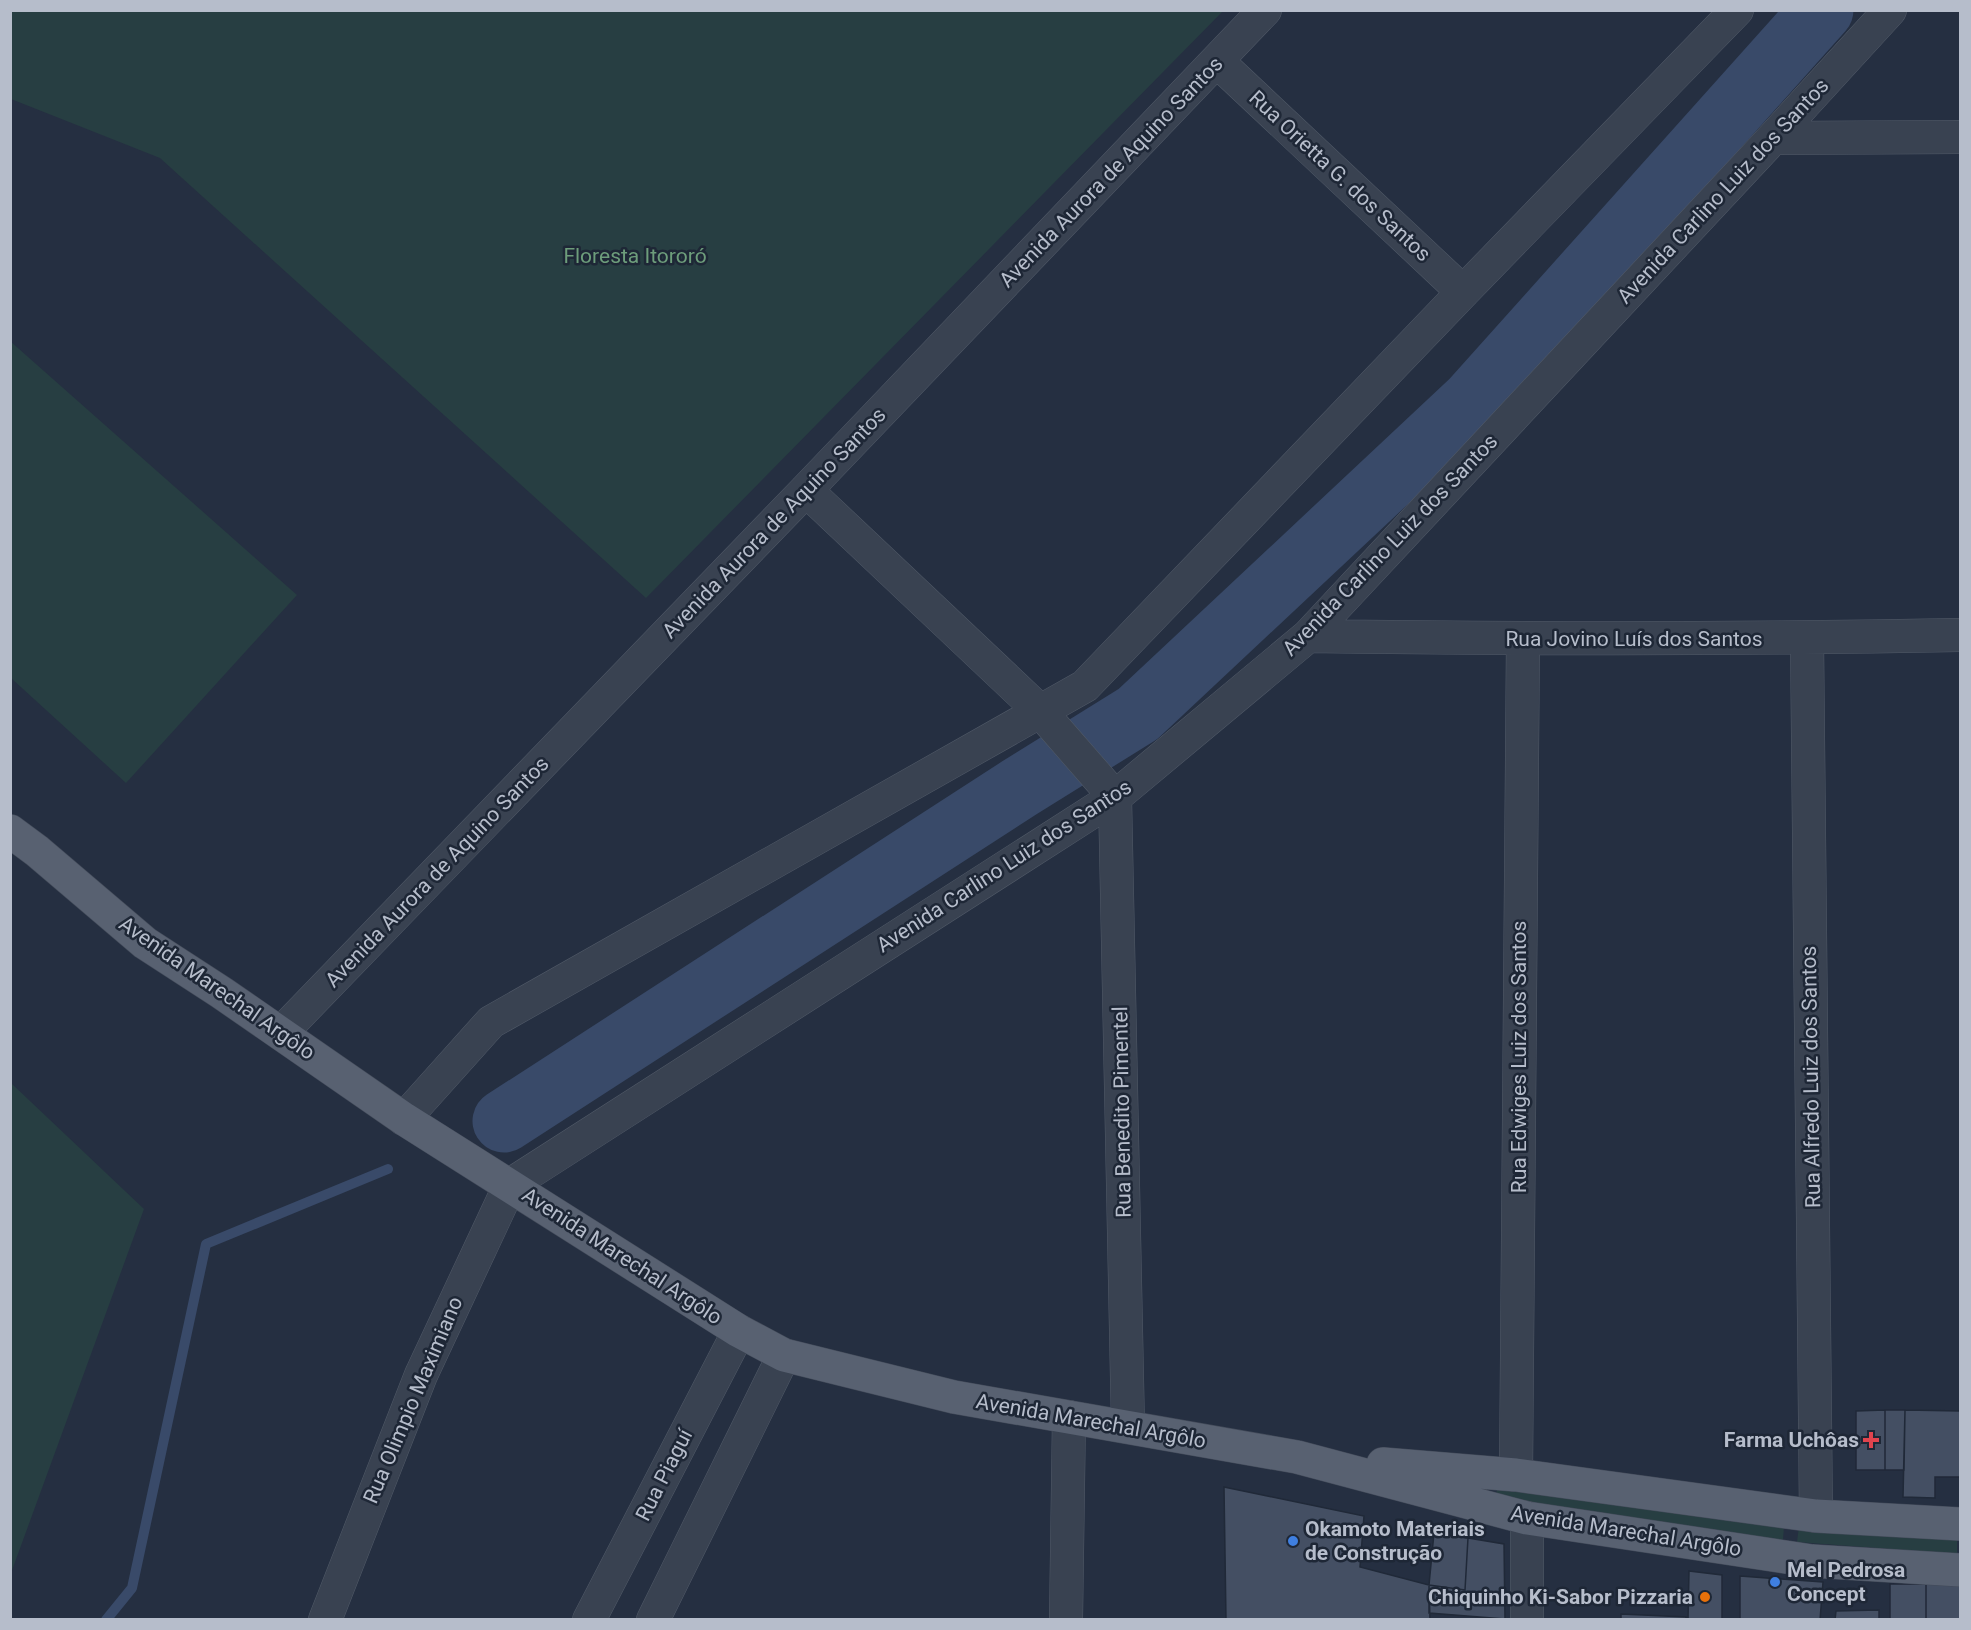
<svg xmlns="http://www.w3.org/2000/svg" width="1971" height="1630" font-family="Roboto,sans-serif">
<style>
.green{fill:#273e42}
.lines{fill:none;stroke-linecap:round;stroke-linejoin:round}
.stream{stroke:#394a69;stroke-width:10}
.river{stroke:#394a69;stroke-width:63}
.building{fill:#444f63;stroke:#202938;stroke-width:1.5}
.minor-casing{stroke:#515a68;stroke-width:34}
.major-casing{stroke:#434b5a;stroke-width:34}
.minor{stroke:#394251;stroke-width:33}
.major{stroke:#586171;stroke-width:33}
.health-dot{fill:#e0444e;stroke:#1e2736;stroke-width:2}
.shop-dot{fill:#3f7fe0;stroke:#1e2736;stroke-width:2}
.food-dot{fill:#e8710a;stroke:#1e2736;stroke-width:2}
.labels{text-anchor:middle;stroke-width:5;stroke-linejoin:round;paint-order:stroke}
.street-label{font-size:21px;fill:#b6bdcb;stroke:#1e2736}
.park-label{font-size:21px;fill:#6d9d7b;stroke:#1e2736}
.poi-label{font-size:21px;font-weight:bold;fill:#b6bdcb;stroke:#1e2736;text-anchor:end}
</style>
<rect width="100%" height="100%" fill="#252f41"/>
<!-- green -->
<path class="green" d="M10 11 11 10 1223 11 646 598 160 158 11 99Z
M10 341 297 595 126 783 11 678Z
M11 1083 144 1209 11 1573Z
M1498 1485 1784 1525 1783 1541 1495 1499Z
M1799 1526 1957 1539V1554L1797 1542Z"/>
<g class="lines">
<!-- stream -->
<path class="stream" d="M106 1620 132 1588 206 1244 388 1169"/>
<!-- river -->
<path class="river" d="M504 1121 1019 788 1138 714 1472 401 1822 10"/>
</g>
<!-- building -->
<path class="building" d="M1885 1410V1470H1856V1411Z
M1885 1410H1905L1904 1470H1885Z
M1905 1410 1960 1411V1477H1935V1498L1903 1497Z
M1224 1487 1364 1516 1360 1567 1429 1585 1430 1620H1226Z
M1434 1533 1468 1538 1465 1590 1429 1585Z
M1468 1538 1504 1544 1505 1619 1429 1613V1585L1465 1590Z
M1689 1571 1722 1575V1620H1688Z
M1740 1576 1823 1582 1820 1620H1740Z
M1890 1584H1926V1620H1890Z
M1926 1584 1960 1585V1620H1926Z
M1879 1610V1620H1835L1836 1611Z
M1621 1614 1686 1617V1620H1621Z"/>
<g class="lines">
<!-- minor casing -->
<g class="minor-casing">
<path id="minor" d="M1217 61 1463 292
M1773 138 1960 137
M806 490 1040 711 1115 797 1128 1427
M1308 636C1526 639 1743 639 1960 635
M1807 638 1816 1516
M281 1033 806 490 1265 10
M404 1119 491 1022 1085 686 1463 292 1737 10
M1516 1475 1523 639
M1527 1518V1620
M325 1620 421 1375 510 1185 1115 797 1308 636 1773 138 1890 10
M589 1620 739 1331
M653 1620 784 1355
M1066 1620 1069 1417"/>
</g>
<!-- major casing -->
<g class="major-casing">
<path id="major" d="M10 831 37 851 145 943 222 993 404 1119 739 1331 784 1355 954 1397 1297 1457 1527 1518 1812 1561 1960 1570
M1383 1464 1516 1475 1816 1516 1960 1524"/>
</g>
<!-- minor -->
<use href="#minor" class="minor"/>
<!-- major -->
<use href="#major" class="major"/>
</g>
<!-- markers -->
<path class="health-dot" d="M1868 1431h6v6h6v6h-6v6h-6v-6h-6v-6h6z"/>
<g class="shop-dot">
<circle cx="1293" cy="1541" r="6"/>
<circle cx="1775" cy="1582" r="6"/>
</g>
<circle class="food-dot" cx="1705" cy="1597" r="6"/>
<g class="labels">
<!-- street labels -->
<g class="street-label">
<text transform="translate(1111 172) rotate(-46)" y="7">Avenida Aurora de Aquino Santos</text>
<text transform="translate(1340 176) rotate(43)" y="7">Rua Orietta G. dos Santos</text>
<text transform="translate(1723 191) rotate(-47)" y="7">Avenida Carlino Luiz dos Santos</text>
<text transform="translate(774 523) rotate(-46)" y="7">Avenida Aurora de Aquino Santos</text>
<text transform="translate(1390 545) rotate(-46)" y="7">Avenida Carlino Luiz dos Santos</text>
<text x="1634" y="646">Rua Jovino Luís dos Santos</text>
<text transform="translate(1004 866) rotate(-33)" y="7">Avenida Carlino Luiz dos Santos</text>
<text transform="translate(437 872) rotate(-46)" y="7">Avenida Aurora de Aquino Santos</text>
<text transform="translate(217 988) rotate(35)" y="7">Avenida Marechal Argôlo</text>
<text transform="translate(1519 1057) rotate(-90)" y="7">Rua Edwiges Luiz dos Santos</text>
<text transform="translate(1811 1077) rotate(-91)" y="7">Rua Alfredo Luiz dos Santos</text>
<text transform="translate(1122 1112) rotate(-91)" y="7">Rua Benedito Pimentel</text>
<text transform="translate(622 1256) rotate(33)" y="7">Avenida Marechal Argôlo</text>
<text transform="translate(413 1400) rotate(-67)" y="7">Rua Olimpio Maximiano</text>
<text transform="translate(1091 1421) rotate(10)" y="7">Avenida Marechal Argôlo</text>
<text transform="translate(664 1475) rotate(-63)" y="7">Rua Piaguí</text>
<text transform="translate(1626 1531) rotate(9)" y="7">Avenida Marechal Argôlo</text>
</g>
<!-- park labels -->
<g class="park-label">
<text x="635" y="263">Floresta Itororó</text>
</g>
<!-- poi labels -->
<g class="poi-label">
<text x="1859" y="1447">Farma Uchôas</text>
<text x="1305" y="1536" text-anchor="start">Okamoto Materiais<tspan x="1305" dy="24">de Construção</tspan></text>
<text x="1787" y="1577" text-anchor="start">Mel Pedrosa<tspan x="1787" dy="24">Concept</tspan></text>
<text x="1693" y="1604">Chiquinho Ki-Sabor Pizzaria</text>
</g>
</g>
<!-- border -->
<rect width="1971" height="1630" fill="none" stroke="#b6bdcb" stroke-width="24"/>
</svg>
